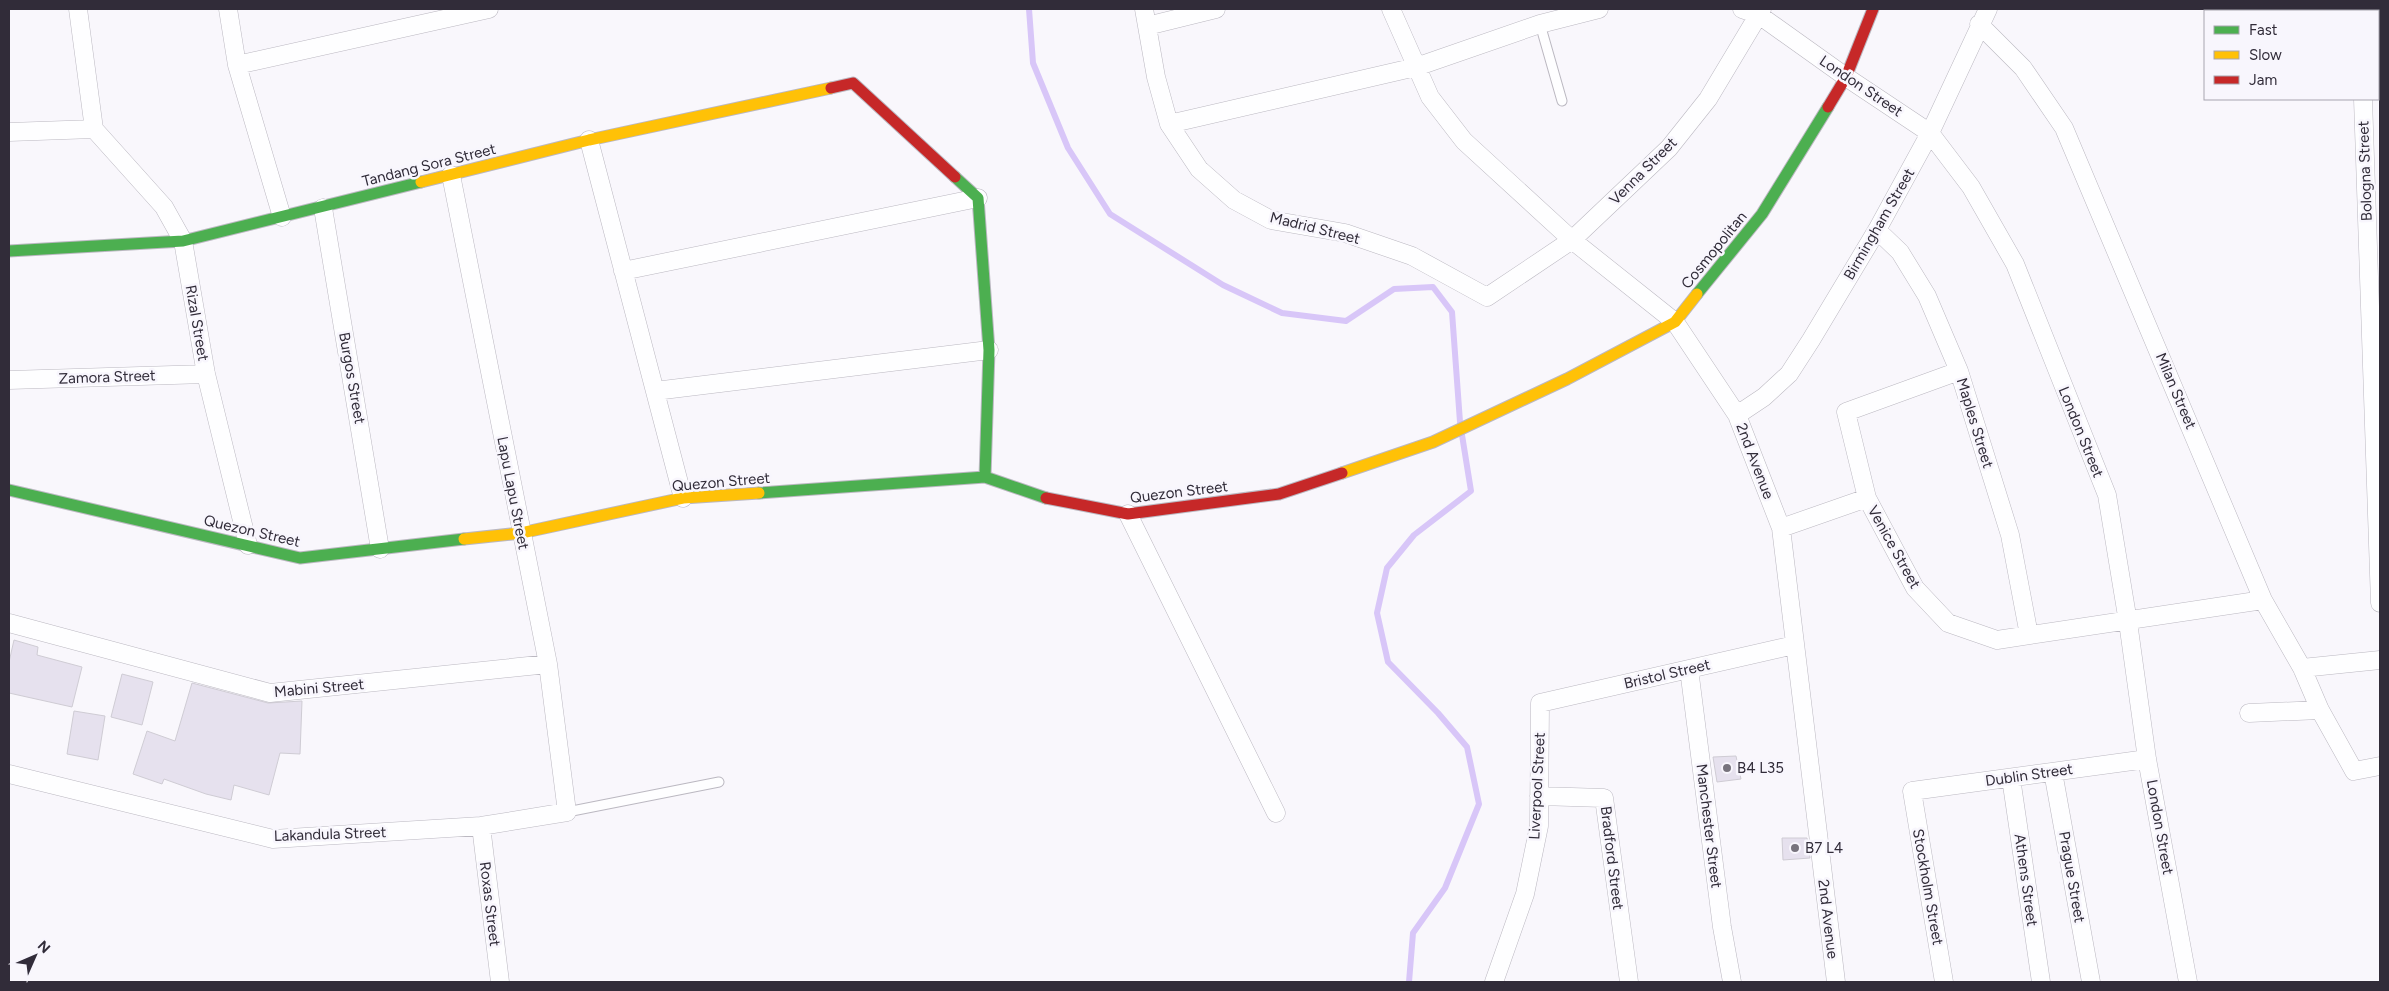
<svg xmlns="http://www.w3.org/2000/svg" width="2389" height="991" font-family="Figtree,sans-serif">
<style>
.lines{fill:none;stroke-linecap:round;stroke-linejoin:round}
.stream{stroke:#d8c6f8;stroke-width:6}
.building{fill:#e6e1ee;stroke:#cfccd4}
.lane-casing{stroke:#bbb8c1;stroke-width:11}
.street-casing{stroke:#bbb8c1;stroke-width:19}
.fast-casing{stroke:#bbb8c1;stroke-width:13}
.slow-casing{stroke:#bbb8c1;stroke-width:13}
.jam-casing{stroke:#bbb8c1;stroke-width:13}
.lane{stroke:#fefeff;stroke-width:9}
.street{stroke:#fefeff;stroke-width:18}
.fast{stroke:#4caf50;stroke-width:11}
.slow{stroke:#ffc107;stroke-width:11}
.jam{stroke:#c62828;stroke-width:11}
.poi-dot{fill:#77737d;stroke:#f8f6fd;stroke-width:2}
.labels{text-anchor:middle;stroke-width:5;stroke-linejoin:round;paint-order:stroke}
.street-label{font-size:15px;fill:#312c39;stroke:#f8f6fd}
.poi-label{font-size:15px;fill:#312c39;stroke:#f8f6fd;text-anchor:start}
</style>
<rect width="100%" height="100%" fill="#f9f7fc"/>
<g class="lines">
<!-- stream -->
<path class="stream" d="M1029 9 1033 63 1068 148 1110 214 1223 285 1282 313 1346 321 1394 289 1433 287 1452 312 1460 422
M1409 982 1413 933 1445 888 1479 804 1467 747 1438 713 1388 662 1377 613 1387 568 1414 535 1471 491 1462 435"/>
</g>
<!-- building -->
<path class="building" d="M14 640 38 647 37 655 82 667 72 707 9 693V662Z
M122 674 153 682 142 725 111 717Z
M192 683 268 703 302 701 300 754 280 753 269 795 234 785 231 800 206 794 164 779 162 784 133 774 147 731 175 741Z
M74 711 105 716 98 760 67 754Z
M1736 756 1741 779 1717 782 1713 757Z
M1782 838H1807L1810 858 1783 860Z"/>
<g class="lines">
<!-- lane casing -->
<g class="lane-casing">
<path id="lane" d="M1540 24 1562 101
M567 812 719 782"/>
</g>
<!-- street casing -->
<g class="street-casing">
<path id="street" d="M78 9 94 129
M228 9 237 65 282 217
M1144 9 1156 77 1169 124 1199 169 1234 200 1271 220 1345 233 1412 256 1487 297 1572 240 1669 148 1708 99 1762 9
M1391 9 1430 97 1464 141 1572 240 1675 322 1737 415 1781 528 1836 982
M1742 9 1759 15 1846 77 1930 133 1971 187 2015 264 2107 495 2128 622 2147 759 2188 982
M2360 9V11
M1979 24 2023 68 2064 128 2263 600 2302 668 2320 710 2354 771 2380 766
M1147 26 1216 9
M237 65 489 9
M2363 99 2380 603
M1169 124 1416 67 1540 24 1599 9
M94 129 164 207 183 241 206 374 248 545
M9 132 94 129
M589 140 683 498
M323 208 380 549
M1877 230 1900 252 1927 296 1959 371 2010 535 2029 635
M623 271 978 198
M1959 371 1846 412 1867 498 1915 588 1948 623 1997 640 2263 600
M9 380 206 374
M655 391 989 350
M1737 415 1764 397 1789 374 1811 340 1877 230 1930 133 1988 9
M1128 514 1276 813
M1781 528 1867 498
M9 623 270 693 548 664
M2302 668 2380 660
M1689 669 1722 927 1732 982
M2249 713 2320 710
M2053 772 2091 982
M9 774 273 839 481 826 567 812 548 664 451 175
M2011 778 2041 982
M1539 796 1604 798 1629 982
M481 826 500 982
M1494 982 1525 894 1539 826 1540 703 1794 645
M1944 982 1912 791 2147 759"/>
</g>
<!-- fast casing -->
<g class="fast-casing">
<path id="fast" d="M955 177 978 198 989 350 985 477
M9 251 183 241 421 182
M1697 294 1762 214 1828 107
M9 490 300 558 464 539
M759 493 985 477 1046 498"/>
</g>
<!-- slow casing -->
<g class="slow-casing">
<path id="slow" d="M421 182 589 140 831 88
M1342 473 1433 442 1567 379 1675 322 1697 294
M464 539 521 533 683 498 759 493"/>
</g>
<!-- jam casing -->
<g class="jam-casing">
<path id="jam" d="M831 88 853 83 955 177
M1828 107 1846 77 1873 9
M1046 498 1128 514 1279 494 1342 473"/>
</g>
<!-- lane -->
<use href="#lane" class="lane"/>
<!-- street -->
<use href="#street" class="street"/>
<!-- fast -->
<use href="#fast" class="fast"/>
<!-- slow -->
<use href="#slow" class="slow"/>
<!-- jam -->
<use href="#jam" class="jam"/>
</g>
<!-- markers -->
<g class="poi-dot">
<circle cx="1727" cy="768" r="5"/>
<circle cx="1795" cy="848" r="5"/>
</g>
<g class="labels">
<!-- street labels -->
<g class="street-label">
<text transform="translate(1861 86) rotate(34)" y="5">London Street</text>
<text transform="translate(429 165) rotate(-14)" y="5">Tandang Sora Street</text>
<text transform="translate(1643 171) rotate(-45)" y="5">Venna Street</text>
<text transform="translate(2365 171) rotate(-92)" y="5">Bologna Street</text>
<text transform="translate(1879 224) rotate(-60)" y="5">Birmingham Street</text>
<text transform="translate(1315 228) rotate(14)" y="5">Madrid Street</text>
<text transform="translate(1714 250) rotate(-51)" y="5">Cosmopolitan</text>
<text transform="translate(197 323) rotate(80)" y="5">Rizal Street</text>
<text transform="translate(107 377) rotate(-2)" y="5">Zamora Street</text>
<text transform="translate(352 378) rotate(80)" y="5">Burgos Street</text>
<text transform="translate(2176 391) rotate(67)" y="5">Milan Street</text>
<text transform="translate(1975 423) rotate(73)" y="5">Maples Street</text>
<text transform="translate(2081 432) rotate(68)" y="5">London Street</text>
<text transform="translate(1755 461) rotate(69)" y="5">2nd Avenue</text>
<text transform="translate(721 482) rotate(-5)" y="5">Quezon Street</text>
<text transform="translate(1179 492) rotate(-7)" y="5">Quezon Street</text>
<text transform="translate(513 493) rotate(79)" y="5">Lapu Lapu Street</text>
<text transform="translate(252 531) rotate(13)" y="5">Quezon Street</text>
<text transform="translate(1894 547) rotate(61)" y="5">Venice Street</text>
<text transform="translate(1667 674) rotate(-13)" y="5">Bristol Street</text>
<text transform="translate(319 688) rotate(-5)" y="5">Mabini Street</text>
<text transform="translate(2029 775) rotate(-8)" y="5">Dublin Street</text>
<text transform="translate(1537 786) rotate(-87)" y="5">Liverpool Street</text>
<text transform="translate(1709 826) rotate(83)" y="5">Manchester Street</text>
<text transform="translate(2160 827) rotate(80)" y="5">London Street</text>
<text transform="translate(330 834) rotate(-2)" y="5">Lakandula Street</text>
<text transform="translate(1612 858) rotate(83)" y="5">Bradford Street</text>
<text transform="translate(2072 877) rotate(80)" y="5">Prague Street</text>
<text transform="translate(2026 880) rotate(82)" y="5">Athens Street</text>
<text transform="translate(1928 887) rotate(80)" y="5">Stockholm Street</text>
<text transform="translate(490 904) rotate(83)" y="5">Roxas Street</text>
<text transform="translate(1828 919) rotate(83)" y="5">2nd Avenue</text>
</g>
<!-- poi labels -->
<g class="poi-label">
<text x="1737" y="773">B4 L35</text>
<text x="1805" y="853">B7 L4</text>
</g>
</g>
<!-- border -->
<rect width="2389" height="991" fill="none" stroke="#312c39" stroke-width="20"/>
<!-- legend -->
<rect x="2204" y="10" width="175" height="90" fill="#f8f6fd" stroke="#a8a5af"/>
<rect x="2214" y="26" width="25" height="8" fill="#4caf50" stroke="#a8a5af"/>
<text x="2249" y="35" font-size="15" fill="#312c39">Fast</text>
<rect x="2214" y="51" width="25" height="8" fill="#ffc107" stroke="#a8a5af"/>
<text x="2249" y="60" font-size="15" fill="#312c39">Slow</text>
<rect x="2214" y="76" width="25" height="8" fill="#c62828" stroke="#a8a5af"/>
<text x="2249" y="85" font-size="15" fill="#312c39">Jam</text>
<!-- north arrow -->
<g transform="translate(35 956) rotate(45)" stroke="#f8f6fd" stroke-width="4" paint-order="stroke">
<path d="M0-4L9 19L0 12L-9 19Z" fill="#312c39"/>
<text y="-8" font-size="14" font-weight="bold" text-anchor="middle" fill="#312c39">N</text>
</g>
</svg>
